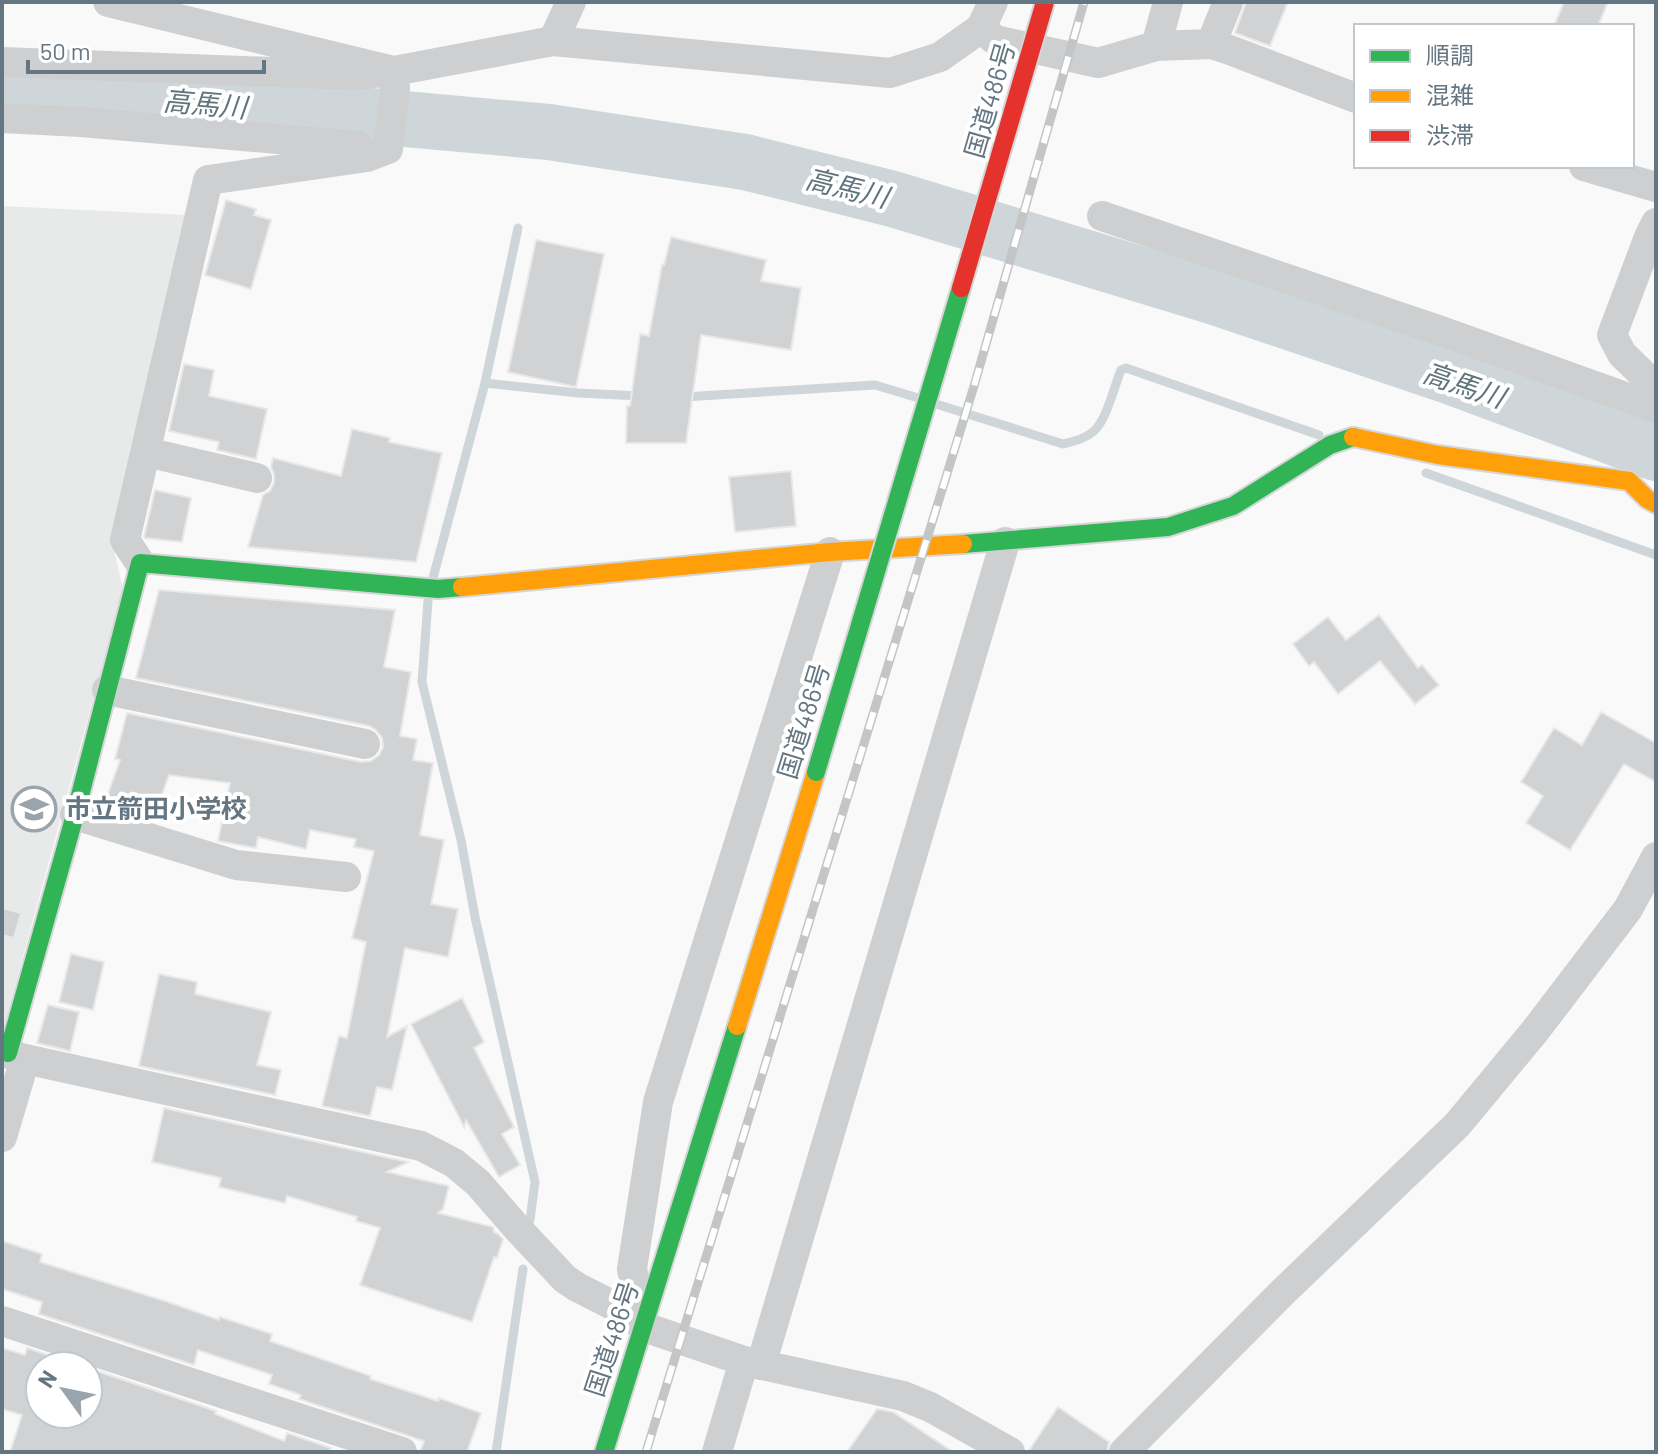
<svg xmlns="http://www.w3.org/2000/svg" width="1658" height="1454" font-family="Barlow,'Noto Sans JP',sans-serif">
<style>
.built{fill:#e8e9e9}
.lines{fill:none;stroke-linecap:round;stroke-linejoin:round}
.stream{stroke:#ced6d9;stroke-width:9}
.river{stroke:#ced6d9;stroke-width:56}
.building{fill:#d0d2d3;stroke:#e8e8e8;stroke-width:2}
.fast-casing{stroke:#d5d6d7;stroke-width:22}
.slow-casing{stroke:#d5d6d7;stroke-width:22}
.street{stroke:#cecfd0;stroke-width:30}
.fast{stroke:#30b455;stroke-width:18}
.slow{stroke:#ff9f0a;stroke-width:18}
.rail-casing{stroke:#c3c5c6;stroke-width:9}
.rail{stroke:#fff;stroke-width:6;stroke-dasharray:18;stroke-linecap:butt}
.fast-bridge-casing{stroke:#d5d6d6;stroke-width:22;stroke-linecap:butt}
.jam-bridge-casing{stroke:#d5d6d6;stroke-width:22;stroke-linecap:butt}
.fast-bridge{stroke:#30b455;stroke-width:18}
.jam-bridge{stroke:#e5322d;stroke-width:18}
.labels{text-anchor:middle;stroke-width:8;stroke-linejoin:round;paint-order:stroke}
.street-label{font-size:26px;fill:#657683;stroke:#fff}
.poi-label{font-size:26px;font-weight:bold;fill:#657683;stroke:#fff;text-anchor:start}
.water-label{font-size:28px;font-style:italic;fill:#60757c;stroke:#fff}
</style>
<rect width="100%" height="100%" fill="#f9f9f9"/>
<!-- built -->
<path class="built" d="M2 206 186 215 113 546 123 589 2 1034Z"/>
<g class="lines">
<!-- stream -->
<path class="stream" d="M545 143 555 119
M485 383 578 393 641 396
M684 397 875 385 915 397
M936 404 1063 444C1074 441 1085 439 1094 431 1107 419 1114 387 1121 370L1126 368 1319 435
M1426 473 1656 555
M433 578 485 383 518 228
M428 601 422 682 461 840 475 917 535 1182 530 1220
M496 1452 523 1269"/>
<!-- river -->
<path class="river" d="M2 88 338 113 549 132 745 162 893 199 1215 297 1452 377 1656 453"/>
</g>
<!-- building -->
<path class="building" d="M1246 2H1288L1270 46 1235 33Z
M1564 2H1608L1598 26H1554Z
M226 200 256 209 254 215 271 220 251 289 205 275Z
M671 237 766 260 761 281 801 288 791 350 701 335 686 443H626L627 406H630L640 334 649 336 662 265H664Z
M536 240 604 254 576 387 508 372Z
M184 364 214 370 209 396 267 409 256 459 217 450 219 442 169 431Z
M352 429 390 438 389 442 442 453 416 562 248 547 263 495 270 491 274 483V474L271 467 273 458 341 476Z
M791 471 796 526 735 532 729 477Z
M155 490 191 498 182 542 145 538 144 537Z
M159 590 395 610 384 667 411 672 400 736 417 739 413 760 433 763 420 835 444 840 431 904 458 909 448 957 405 948 387 1037 407 1026 392 1090 377 1087 370 1116 322 1106 339 1036 347 1038 366 942 352 938 374 851 354 847 356 839 310 830 306 849 258 837 256 848 218 841 230 783 169 775 153 820 104 805 120 760 115 759 127 713 361 762 371 761 379 755 383 747 382 738 376 730 369 726 136 678Z
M1379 615 1418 668 1422 665 1439 685 1415 704 1380 661 1338 694 1314 662 1309 666 1293 644 1328 617 1346 640Z
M1601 712 1656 743V782L1624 764 1570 850 1526 823 1543 796 1521 782 1554 728 1582 745Z
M2 908 21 913 14 938 2 935Z
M71 954 104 962 93 1010 59 1002Z
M159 974 197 982 195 994 271 1012 257 1065 281 1070 275 1095 139 1066Z
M462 998 484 1042 474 1048 514 1127 502 1134 520 1165 499 1177 466 1120 464 1127 411 1024Z
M48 1005 79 1012 70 1051 37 1043Z
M164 1108 408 1162 387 1172 449 1186 443 1209 438 1213 493 1227 494 1232 498 1234 503 1239 497 1258 494 1257 472 1322 360 1285 380 1228 356 1221 357 1217 287 1196 285 1203 219 1187 221 1178 152 1162Z
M2 1241 42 1254 40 1262 168 1302 219 1320 220 1317 272 1334 270 1341 371 1376 370 1379 438 1401 439 1398 481 1413 467 1452H420L424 1441 299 1399 301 1395 269 1384 272 1375 198 1350 194 1365 39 1314 42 1302 2 1289Z
M2 1348 25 1355 27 1348 82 1366H40V1414H88V1368L216 1411 215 1414 284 1441 287 1433 331 1448 329 1452H10L22 1415 2 1409Z
M1058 1407 1109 1442 1107 1452H1028Z
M877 1409 893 1412 953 1452H847Z"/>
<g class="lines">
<!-- fast casing -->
<g class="fast-casing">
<path id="fast" d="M963 544 1168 527 1233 506 1330 445 1353 437
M8 1053 75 815 140 563 438 589 462 587
M604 1452 737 1026"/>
</g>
<!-- slow casing -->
<g class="slow-casing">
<path id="slow" d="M1353 437 1438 455 1629 481 1647 499 1656 504
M462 587 830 552 963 544
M737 1026 816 772"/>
</g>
<!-- street -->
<path class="street" d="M108 2 394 71 395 88 388 149
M981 28 995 40 1098 63 1156 46 1211 44 1227 49 1356 98
M553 41 571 2
M1211 44 1228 2
M1156 46 1168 2
M2 62 353 75 394 71 553 41 890 73 940 57 981 28 993 2
M2 118 81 122 358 146
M1584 166 1656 187
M1102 216 1441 331 1656 408
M1656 223 1649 237 1612 335 1622 354 1656 387
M146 452 257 478
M140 563 125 540 208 180 367 157 388 149
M107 690 365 744
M75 815 236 865 346 877
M2 1052 25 1059 421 1146 454 1163 478 1183 517 1228 565 1279 577 1287 622 1310 644 1327 744 1361 903 1396 930 1407 1010 1452
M2 1137 25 1059
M2 1321 402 1452
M642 1321 632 1269 658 1102 830 552
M761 1365 1005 542
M717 1452 744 1361
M1124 1452 1285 1290 1457 1125 1535 1031 1628 909 1656 857"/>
<!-- fast -->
<use href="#fast" class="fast"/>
<!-- slow -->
<use href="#slow" class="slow"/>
<!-- rail casing -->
<g class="rail-casing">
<path id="rail" d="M646 1452 974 386 1084 2"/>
</g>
<!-- rail -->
<use href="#rail" class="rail"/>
<!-- fast-bridge casing -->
<g class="fast-bridge-casing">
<path id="fast-bridge" d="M816 772 961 288"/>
</g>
<!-- jam-bridge casing -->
<g class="jam-bridge-casing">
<path id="jam-bridge" d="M961 288 1045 2"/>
</g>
<!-- fast-bridge -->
<use href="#fast-bridge" class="fast-bridge"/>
<!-- jam-bridge -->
<use href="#jam-bridge" class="jam-bridge"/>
</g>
<!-- icons -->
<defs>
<g id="school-ring" transform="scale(2.3)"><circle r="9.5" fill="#fff" stroke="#99a4ac" stroke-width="1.5"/><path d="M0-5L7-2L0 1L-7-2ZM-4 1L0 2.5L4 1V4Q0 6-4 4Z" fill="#99a4ac"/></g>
</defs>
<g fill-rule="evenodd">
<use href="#school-ring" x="34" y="809"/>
</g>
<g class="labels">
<!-- street labels -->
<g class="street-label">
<text transform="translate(990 100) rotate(-74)" y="9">国道486号</text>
<text transform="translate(804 721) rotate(-73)" y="9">国道486号</text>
<text transform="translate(612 1339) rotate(-72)" y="9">国道486号</text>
</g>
<!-- poi labels -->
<g class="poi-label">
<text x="65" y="818">市立箭田小学校</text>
</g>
<!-- water labels -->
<g class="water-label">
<text transform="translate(205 104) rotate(5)" y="10">高馬川</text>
<text transform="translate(847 188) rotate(14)" y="10">高馬川</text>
<text transform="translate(1464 385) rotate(19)" y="10">高馬川</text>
</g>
</g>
<!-- border -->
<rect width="1658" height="1454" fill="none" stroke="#657683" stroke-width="8"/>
<!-- legend -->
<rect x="1354" y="24" width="280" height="144" fill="#ffffff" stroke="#c1c8cd" stroke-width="2"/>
<rect x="1370" y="50" width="40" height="12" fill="#30b455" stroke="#c1c8cd" stroke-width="2"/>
<text x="1426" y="64" font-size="24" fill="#657683">順調</text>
<rect x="1370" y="90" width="40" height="12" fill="#ff9f0a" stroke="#c1c8cd" stroke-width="2"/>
<text x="1426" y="104" font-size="24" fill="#657683">混雑</text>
<rect x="1370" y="130" width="40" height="12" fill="#e5322d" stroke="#c1c8cd" stroke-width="2"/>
<text x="1426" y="144" font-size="24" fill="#657683">渋滞</text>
<!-- north arrow -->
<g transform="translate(64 1390) rotate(303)"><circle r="38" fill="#ffffff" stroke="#c1c8cd" stroke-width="2"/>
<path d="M0-6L14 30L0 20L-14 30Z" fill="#99a4ac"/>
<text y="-12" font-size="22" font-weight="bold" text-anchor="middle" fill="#657683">N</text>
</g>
<!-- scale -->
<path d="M28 60v12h236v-12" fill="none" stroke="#657683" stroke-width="4"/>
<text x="40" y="60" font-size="24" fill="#657683" stroke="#ffffff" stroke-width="6" paint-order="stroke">50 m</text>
</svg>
